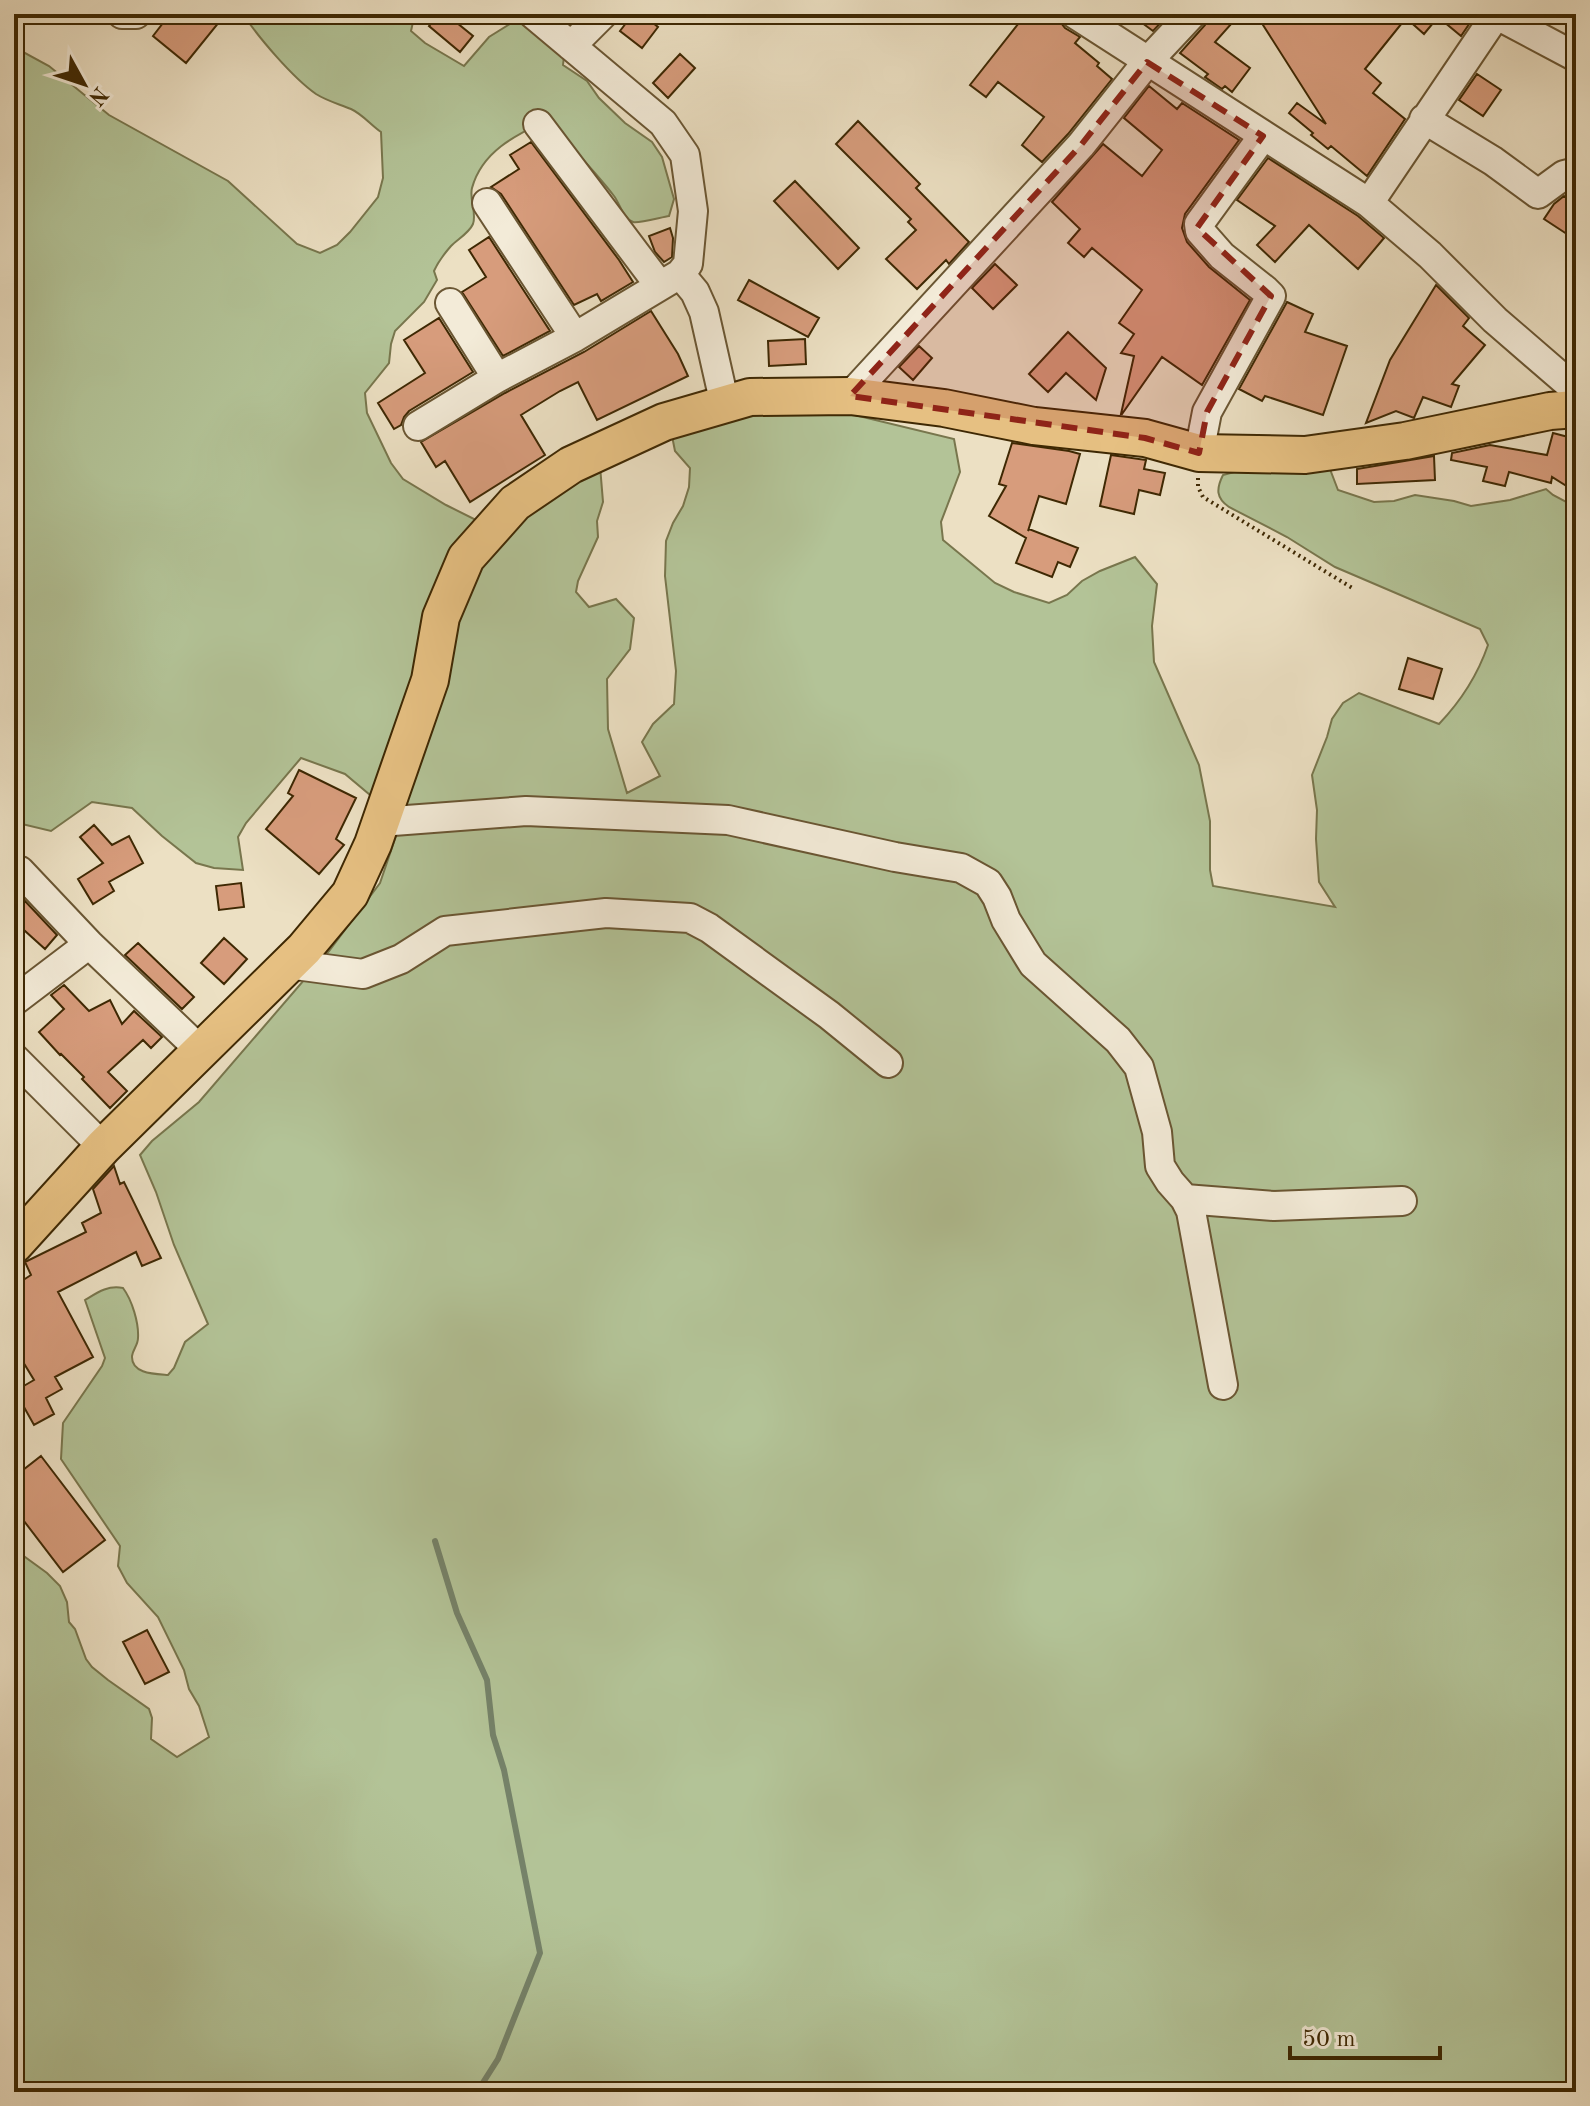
<svg xmlns="http://www.w3.org/2000/svg" width="1590" height="2106" font-family="'Old Standard TT',serif">
<style>
.green{fill:#b3c397;stroke:#78764d;stroke-width:2}
.lines{fill:none;stroke-linecap:round;stroke-linejoin:round}
.stream{stroke:#758269;stroke-width:6}
.building{fill:#d79c7c;stroke:#3e2803;stroke-width:2}
.minor-casing{stroke:#6a5633;stroke-width:32}
.major-casing{stroke:#3e2803;stroke-width:40}
.path{stroke:#3e2803;stroke-width:4;stroke-dasharray:2 4;stroke-linecap:butt}
.minor{stroke:#f3ebd8;stroke-width:28}
.major{stroke:#e6c082;stroke-width:36}
.marked{fill:#8f2418;fill-opacity:0.2;stroke:#8f2418;stroke-width:6;stroke-dasharray:16 10;stroke-linejoin:round}
</style>
<rect width="100%" height="100%" fill="#ece0c3"/>
<filter id="stains"><feTurbulence type="fractalNoise" baseFrequency=".0025" numOctaves="4"/><feColorMatrix values="0 0 0 0 .2 0 0 0 0 .09 0 0 0 0 .02 0 0 0 .5 -.17"/></filter>
<radialGradient id="worn" r=".72"><stop offset=".6" stop-color="#630" stop-opacity="0"/><stop offset="1" stop-color="#630" stop-opacity=".3"/></radialGradient>
<!-- green -->
<path class="green" d="M243 14H419L413 22 411 31 425 43 464 66 489 37 526 14H574C575 32 564 47 563 65L587 81 599 98 625 123 652 142 662 157 674 199 669 216C662 217 637 224 633 222 623 218 620 204 614 196 594 170 569 145 547 120 516 135 482 151 472 188 469 199 477 213 473 224 469 233 458 239 451 246 444 254 438 262 434 271L437 280 424 302 395 331 391 344 389 363 365 393 367 413 391 463 403 479 446 505 500 532 600 466 603 502 597 521 598 537 578 581 576 592 589 607 616 599 634 618 630 649 607 679 608 729 627 793 660 776 642 742 653 724 674 704 676 671 665 576 666 541 673 523 683 506 689 487 690 468 675 451 671 431 734 411 834 410 954 439 960 472 941 522 943 540 995 583 1014 592 1049 603 1067 595 1082 581 1100 571 1135 557 1157 584 1152 626 1154 662 1199 765 1210 821V870L1213 886 1335 907 1319 882 1316 839 1317 810 1312 775 1327 737 1332 719 1343 703 1359 693 1439 724C1460 702 1478 674 1488 645L1480 629 1335 567 1287 537 1229 507C1216 498 1216 489 1223 475L1242 470 1328 464 1338 490 1374 502 1394 501 1415 495 1454 501 1471 506 1510 500 1546 489 1553 495 1576 507V2092H14V1549L47 1573 60 1586 67 1602 69 1622 75 1629 86 1659 92 1667 108 1680 149 1709 152 1718 151 1739 177 1757 209 1737 199 1706 189 1689 184 1670 158 1617 127 1583 118 1566 120 1546 61 1459 63 1423 102 1366 105 1358 85 1300C98 1292 108 1285 123 1288 132 1300 139 1323 138 1338 138 1345 133 1349 132 1356 131 1374 155 1374 168 1375L174 1368 185 1342 208 1324 174 1245 156 1192 140 1155 152 1141 199 1102 329 951 380 883 401 821 345 774 301 758 246 823 238 837 243 870 214 868 196 863 162 836 132 808 92 802 51 831 22 824H14V47L49 66 109 115 228 181 297 244 320 253 337 245 350 232 378 197 383 178 381 132C371 125 362 114 351 109 339 104 327 101 316 94 293 78 258 37 243 14Z"/>
<g class="lines">
<!-- stream -->
<path class="stream" d="M435 1541 457 1613 487 1680 493 1735 504 1770 540 1953 498 2059 477 2092"/>
</g>
<!-- building -->
<path class="building" d="M170 14H211L220 21 186 63 153 36Z
M439 14H446L473 36 460 52 429 26Z
M633 14H642L658 27 642 48 620 31Z
M1026 14H1054L1065 28 1080 37 1075 43 1099 63 1097 66 1112 79 1068 134 1042 162 1022 145 1044 117 998 82 986 97 970 85Z
M1130 14H1169L1153 31Z
M1209 14H1240L1215 42 1250 68 1232 92 1225 86 1222 89 1205 77 1208 74 1180 53 1205 25Z
M1256 14H1476L1461 36 1438 17 1424 34 1406 18 1365 69 1381 83 1373 93 1405 119 1367 176 1331 146 1328 149 1311 135 1313 133 1289 113 1297 103 1326 124Z
M680 54 695 68 668 98 653 83Z
M1477 74 1501 90 1483 116 1459 100Z
M1149 86 1177 109 1182 103 1239 140 1185 214 1182 228 1187 242 1209 267 1250 300 1202 385 1162 357 1122 414H1121L1134 356 1121 353 1134 334 1119 323 1142 290 1092 248 1084 257 1068 243 1080 229 1052 202 1103 144 1142 176 1162 150 1124 118Z
M858 121 920 184 916 188 969 242 949 264 946 260 917 289 886 259 916 230 908 222 911 219 836 144Z
M531 142 619 260 633 282 601 301 597 294 574 305 501 194 491 187 519 169 510 155Z
M1268 158 1358 216 1384 238 1358 269 1309 225 1275 262 1257 245 1275 226 1237 200Z
M795 181 859 248 838 269 774 201Z
M1564 196 1576 205V240L1544 219 1554 204Z
M670 228 673 238 672 257 664 262 655 252 649 236Z
M489 237 550 331 503 356 462 292 486 277 469 250Z
M995 264 1017 285 993 309 972 288Z
M749 280 819 318 808 337 738 300Z
M1436 285 1469 318 1463 326 1485 345 1452 384 1459 386 1451 407 1423 397 1414 418 1396 411 1366 423 1390 360Z
M1287 302 1313 314 1305 332 1347 346 1323 415 1265 396 1262 401 1239 389Z
M651 311 678 354 688 376 597 420 578 382 560 391 521 415 545 455 470 502 445 461 436 467 421 442 505 393 584 352Z
M439 318 473 372 409 411 404 417 401 425 394 429 378 403 425 373 404 340Z
M1068 332 1106 368 1096 400 1066 373 1048 392 1029 374Z
M805 339 806 364 769 366 768 341Z
M919 346 932 358 913 380 899 367Z
M1553 433 1576 439V492L1552 477 1551 483 1509 472 1505 486 1483 481 1487 467 1451 460 1452 453 1490 445 1547 455Z
M1012 443 1069 451 1080 454 1066 504 1039 496 1028 531 1029 529 1078 548 1070 567 1058 562 1052 577 1016 563 1026 538 989 516 1006 486 999 484Z
M1111 455 1146 460 1144 469 1165 473 1160 495 1139 490 1134 514 1100 506Z
M1434 456 1435 480 1357 484V469Z
M1408 658 1442 669 1433 699 1399 689Z
M299 770 356 798 336 839 344 845 319 874 266 829 293 796 288 793Z
M94 825 112 845 129 836 143 863 109 882 114 891 93 904 78 879 103 863 80 837Z
M241 883 244 907 219 910 216 886Z
M25 901 57 935 45 949 14 921V914Z
M224 938 247 959 224 984 201 963Z
M138 943 194 997 182 1009 125 955Z
M64 985 89 1011 110 1000 122 1024 134 1011 162 1037 151 1048 143 1040 108 1072 127 1091 110 1108 82 1079 84 1077 61 1054 60 1055 39 1032 64 1009 51 995Z
M114 1166 120 1184 124 1182 161 1258 142 1266 136 1252 58 1292 93 1357 55 1377 62 1389 46 1398 54 1414 34 1425 15 1391 34 1380 14 1347V1286L31 1275 25 1262 86 1232 82 1223 101 1213 93 1189Z
M41 1456 105 1540 63 1572 14 1508V1477Z
M147 1630 169 1672 145 1684 123 1642Z"/>
<g class="lines">
<!-- minor casing -->
<g class="minor-casing">
<path id="minor" d="M122 14H136
M533 14 663 123 685 155 693 211 688 264 680 274
M1075 14 1369 203 1430 255 1495 320 1576 390
M1495 14 1576 57
M571 46 603 14
M1424 119 1493 161 1538 194 1564 175 1576 172
M538 124 660 286
M487 203 575 337
M1369 203 1496 15
M450 303 497 378
M850 396 1081 145 1147 62 1192 14
M418 426 497 378 575 337 680 274 695 292 704 312 725 405
M1199 453 1207 412 1271 296 1265 290 1222 256 1200 231 1199 224 1263 136
M380 822 526 811 728 820 895 857 961 868 988 883 997 897 1006 920 1033 964 1118 1040 1139 1067 1157 1132 1160 1166 1170 1182 1185 1199 1191 1211 1223 1385
M20 871 89 944 201 1051
M288 964 363 974 401 959 445 931 606 913 690 918 709 928 829 1015 888 1063
M14 1001 89 944
M14 1058 103 1147
M1185 1199 1274 1206 1402 1201"/>
</g>
<!-- major casing -->
<g class="major-casing">
<path id="major" d="M14 1245 103 1147 304 949 350 894 373 844 430 680 441 617 466 558 515 503 571 465 664 422 750 397 850 396 944 408 1034 426 1145 438 1199 453 1305 455 1405 441 1550 411 1576 409"/>
</g>
<!-- path -->
<path class="path" d="M1198 478V487L1203 497 1354 589"/>
<!-- minor -->
<use href="#minor" class="minor"/>
<!-- major -->
<use href="#major" class="major"/>
</g>
<!-- marked area -->
<path class="marked" d="M1147 62 1263 136 1197 228 1271 296 1207 412 1199 453 1145 438 850 396 1081 145Z"/>
<!-- margin -->
<rect width="1590" height="2106" fill="none" stroke="#ece0c3" stroke-width="48"/>
<rect x="16" y="16" width="1558" height="2074" fill="none" stroke="#3e2803" stroke-width="4"/>
<rect x="24" y="24" width="1542" height="2058" fill="none" stroke="#3e2803" stroke-width="2"/>
<!-- north arrow -->
<g transform="translate(84 84) rotate(130)" stroke="#f3ebd8" stroke-width="6" paint-order="stroke">
<path d="M0-6L14 30L0 20L-14 30Z" fill="#3e2803"/>
<text y="-12" font-size="22" font-weight="bold" text-anchor="middle" fill="#3e2803">N</text>
</g>
<!-- scale -->
<path d="M1290 2046v12h150v-12" fill="none" stroke="#3e2803" stroke-width="4"/>
<text x="1302" y="2046" font-size="24" fill="#3e2803" stroke="#f3ebd8" stroke-width="6" paint-order="stroke">50 m</text>
<rect width="100%" height="100%" filter="url(#stains)"/>
<rect width="100%" height="100%" fill="url(#worn)"/>
</svg>
